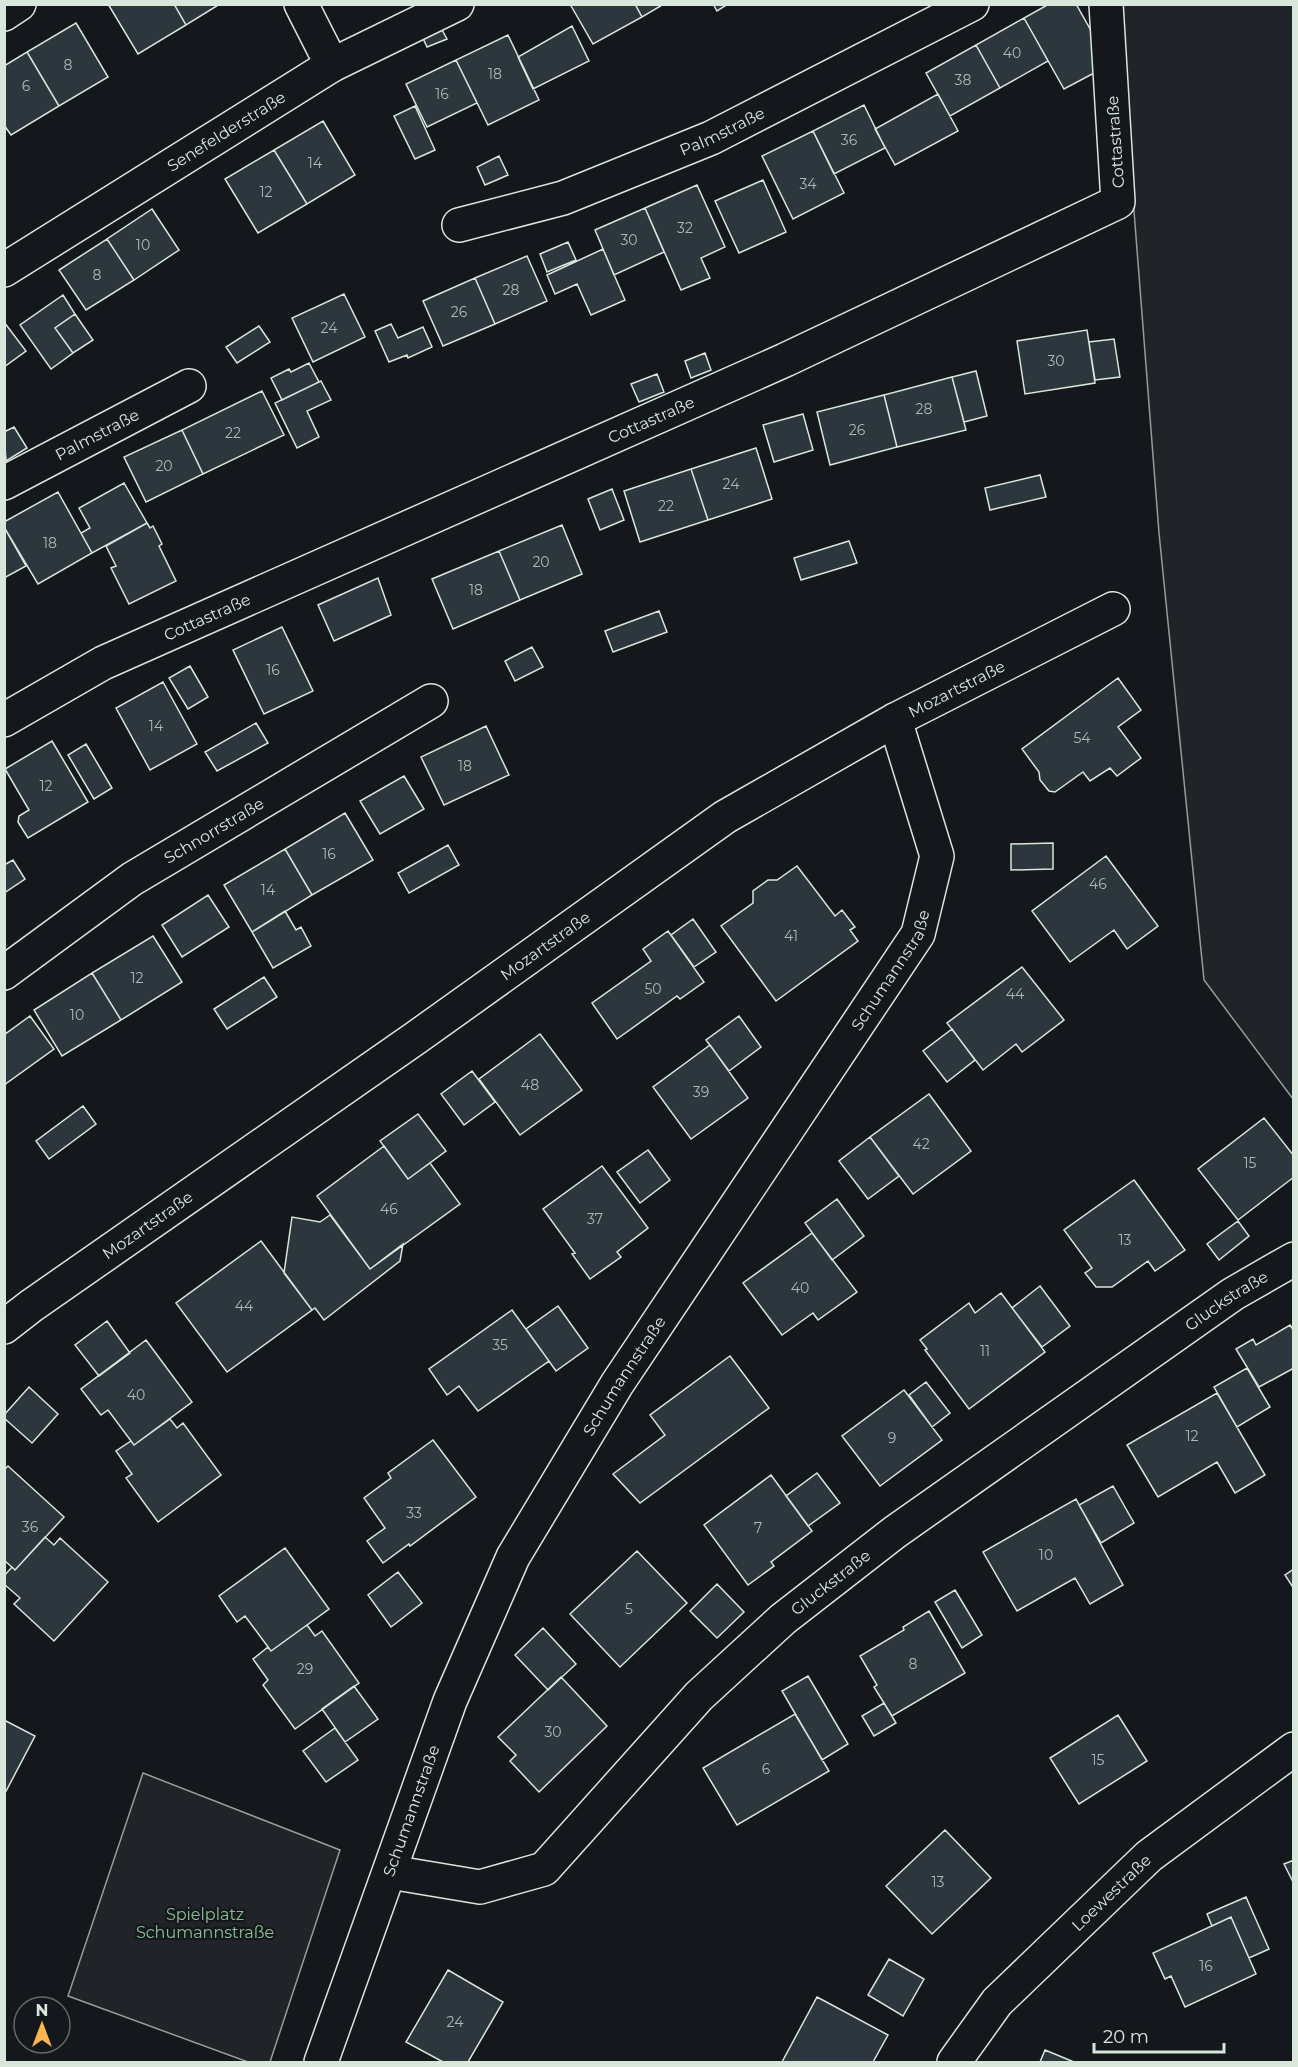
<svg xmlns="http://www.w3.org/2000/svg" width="1298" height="2067" font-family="Montserrat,sans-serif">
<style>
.green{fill:#202428;stroke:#939e99;stroke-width:1.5}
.building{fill:#2c363c;stroke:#d8e6dc;stroke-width:1.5}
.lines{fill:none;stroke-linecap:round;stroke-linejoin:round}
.minor-casing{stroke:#d8e6dc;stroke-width:36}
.minor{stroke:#14181c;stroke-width:33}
.labels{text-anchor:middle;stroke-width:4.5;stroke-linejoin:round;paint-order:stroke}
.number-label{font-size:14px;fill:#adbab4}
.street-label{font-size:16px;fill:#d8e6dc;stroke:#14181c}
.park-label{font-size:16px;fill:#8ac095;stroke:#14181c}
</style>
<rect width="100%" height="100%" fill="#14181c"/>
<!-- green -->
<path class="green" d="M1118 5H1293V1099L1204 980 1159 533Z
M143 1773 340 1850 270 2062H248L68 1996Z"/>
<!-- building -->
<path class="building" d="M108 4H174L186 25 138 54Z
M174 4H220L186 25Z
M570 4H635L642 17 593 44Z
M635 4H664L642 17Z
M713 4H728L717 11Z
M1049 4H1076L1094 36 1096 72 1064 89 1024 18Z
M1024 18 1048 61 1000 88 976 45Z
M76 23 108 77 59 106 27 52Z
M440 26 447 39 427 47 421 34Z
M572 26 589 61 533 89 518 57Z
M508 35 539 100 488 125 456 60Z
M976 45 1000 88 950 116 926 73Z
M27 52 59 106 11 135 4 125V66Z
M456 60 477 103 427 127 406 84Z
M938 94 958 131 895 165 875 129Z
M864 105 885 148 834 174 813 131Z
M415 106 435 150 415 159 394 116Z
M323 121 355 175 307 204 274 150Z
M813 131 844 193 793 219 762 156Z
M274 150 307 204 258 233 225 179Z
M499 156 508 175 485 185 477 167Z
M763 180 786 232 739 253 715 201Z
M697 185 725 247 701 258 710 278 681 290 645 208Z
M645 208 664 252 614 275 595 230Z
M152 209 179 250 134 280 107 239Z
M107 239 134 280 86 310 59 270Z
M568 242 576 260 547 272 540 254Z
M603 249 625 300 591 315 577 284 555 294 547 275Z
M527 256 547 301 495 324 475 278Z
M475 278 495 324 443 346 423 301Z
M344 294 365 337 313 362 292 318Z
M63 295 75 314 55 328 73 353 51 369 20 325Z
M75 314 93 340 73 353 55 328Z
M4 322 26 351 4 367Z
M391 324 398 338 423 327 432 347 408 358 407 355 389 362 375 331Z
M259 326 270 342 237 363 226 347Z
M1087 330 1095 383 1025 394 1017 341Z
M1114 339 1120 377 1095 380 1089 342Z
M705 353 711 370 691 378 685 361Z
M309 363 319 382 282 400 271 378 289 369 291 372Z
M976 371 987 416 964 422 952 377Z
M657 374 664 392 639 402 631 384Z
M952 377 966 430 897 447 884 395Z
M321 381 331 400 307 411 319 437 297 448 275 403Z
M262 391 284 435 203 474 182 430Z
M884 395 897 447 830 465 817 412Z
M803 414 813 450 774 462 763 425Z
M14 427 27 448 6 461 4 432Z
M182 430 203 474 146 502 124 457Z
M756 448 772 499 708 520 691 469Z
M691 469 708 520 640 542 624 491Z
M1040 475 1046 497 990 510 985 488Z
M124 483 147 523 92 553 81 533 90 528 79 508Z
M612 489 624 520 600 530 588 499Z
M58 492 92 553 38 584 4 527V522Z
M147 523 150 528 153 526 162 544 159 546 176 581 129 604 111 568 116 566 106 546Z
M562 525 582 574 520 600 499 551Z
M4 527 26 566 4 578Z
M849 541 857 563 801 580 794 558Z
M499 551 520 600 453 629 432 579Z
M378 578 391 615 334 641 318 605Z
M659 611 667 632 613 652 605 631Z
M282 627 313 691 264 714 233 650Z
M532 647 543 667 515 681 505 661Z
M190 666 208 697 188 709 169 678Z
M1118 678 1141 710 1118 727 1141 758 1117 776 1110 768 1090 781 1083 772 1055 792 1049 791 1040 780 1039 772 1022 749Z
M163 682 197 744 150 770 116 708Z
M256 723 268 743 217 771 205 752Z
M486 726 509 775 444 805 421 757Z
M52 741 88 802 28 838 18 822 19 816 29 810 5 769Z
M86 744 112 788 94 799 68 755Z
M404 776 424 809 380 834 360 801Z
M345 813 373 860 312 895 285 849Z
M1053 843V869L1011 870V844Z
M448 845 459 865 409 893 398 873Z
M285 849 312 895 252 932 224 885Z
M1106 856 1158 926 1127 949 1114 930 1070 962 1032 911Z
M13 860 25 879 4 893V865Z
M797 866 835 916 842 910 855 927 850 930 858 941 776 1001 721 926 753 903V891L768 880H777Z
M208 895 229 927 182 957 162 925Z
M285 911 296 930 301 927 311 946 273 968 252 932Z
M693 919 716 952 694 967 671 935Z
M668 931 704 982 680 999 677 996 617 1039 592 1003 651 961 643 949Z
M153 936 182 982 121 1020 92 973Z
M1022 967 1064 1020 1022 1052 1016 1044 983 1070 947 1023Z
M92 973 121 1020 62 1056 34 1010Z
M264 977 277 997 227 1029 214 1009Z
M30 1016 54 1049 4 1085V1035Z
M739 1016 761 1047 729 1071 706 1040Z
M952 1029 975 1060 947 1082 923 1051Z
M540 1034 582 1090 520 1135 479 1079Z
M710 1045 748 1098 691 1139 653 1087Z
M472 1071 495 1102 464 1125 441 1094Z
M929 1094 971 1151 913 1194 870 1137Z
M83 1106 96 1124 49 1159 36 1141Z
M418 1114 446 1151 408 1179 380 1141Z
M1264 1118 1294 1156V1177L1238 1220 1198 1169Z
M870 1137 899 1176 868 1199 839 1161Z
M384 1146 408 1179 430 1163 460 1204 370 1269 317 1196Z
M648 1150 670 1180 640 1203 617 1172Z
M602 1166 648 1228 617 1252 621 1257 590 1279 572 1254 575 1253 543 1209Z
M1134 1180 1185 1250 1155 1271 1148 1261 1112 1287H1096L1085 1273 1092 1268 1064 1230Z
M837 1199 864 1236 832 1260 805 1223Z
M330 1215 370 1269 403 1244 400 1261 324 1320 315 1308 312 1310 284 1273 292 1217 320 1222Z
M1238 1221 1249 1236 1219 1260 1207 1244Z
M812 1233 857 1292 818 1320 813 1313 782 1335 743 1283Z
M261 1241 312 1310 227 1372 176 1303Z
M1040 1286 1070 1326 1042 1347 1012 1308Z
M1001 1293 1045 1352 969 1409 925 1350 927 1349 920 1340 969 1303 975 1313Z
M558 1306 588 1348 556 1371 526 1329Z
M512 1310 549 1361 478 1411 459 1386 447 1395 429 1369Z
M107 1321 130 1353 99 1376 75 1345Z
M1290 1325 1294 1331V1368L1259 1387 1236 1349 1253 1339 1256 1345Z
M146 1340 192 1402 134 1445 108 1410 101 1415 81 1389Z
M730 1356 769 1408 640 1503 613 1474 665 1435 650 1415Z
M1247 1368 1270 1407 1237 1427 1214 1387Z
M926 1382 950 1413 932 1427 909 1395Z
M29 1387 58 1414 32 1443 4 1418V1415Z
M904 1390 942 1440 880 1486 842 1436Z
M1217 1393 1265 1475 1235 1493 1217 1462 1158 1497 1127 1445Z
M170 1419 177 1428 183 1423 221 1475 158 1522 126 1478 132 1474 116 1451 131 1441 134 1445Z
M433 1440 476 1497 410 1546 409 1544 383 1563 367 1541 385 1528 364 1498 391 1478 388 1473Z
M8 1466 64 1517 15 1570 4 1560V1470Z
M817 1473 840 1503 808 1526 786 1496Z
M771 1475 812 1531 771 1562 774 1566 748 1585 704 1525Z
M1113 1486 1134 1523 1101 1543 1079 1505Z
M1076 1499 1123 1585 1090 1604 1075 1578 1017 1611 983 1552Z
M45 1537 54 1545 60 1538 108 1582 54 1641 14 1604 20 1598 4 1584V1576L12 1567 15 1570Z
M285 1548 329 1609 271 1651 245 1616 237 1622 219 1596Z
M637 1551 687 1603 620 1667 570 1614Z
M1294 1569V1589L1285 1575Z
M398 1572 422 1603 391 1627 368 1595Z
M717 1584 744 1612 717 1638 690 1611Z
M955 1590 982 1635 962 1648 935 1602Z
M929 1611 965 1673 892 1716 874 1687 877 1685 860 1656 904 1630 903 1627Z
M307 1625 315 1636 322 1631 359 1683 295 1729 263 1685 268 1680 253 1659 268 1647 271 1651Z
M543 1628 576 1664 548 1690 515 1655Z
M808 1676 848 1744 822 1760 782 1691Z
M561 1677 607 1726 539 1792 510 1761 516 1755 498 1737Z
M354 1686 378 1719 345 1742 322 1709Z
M884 1703 896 1723 874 1736 862 1716Z
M795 1714 829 1771 737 1825 703 1768Z
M1118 1715 1147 1761 1079 1804 1050 1758Z
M4 1720 35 1736 4 1795Z
M335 1728 358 1760 326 1782 303 1751Z
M945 1830 991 1878 932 1934 886 1886Z
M1294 1860V1884L1284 1864Z
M1246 1897 1269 1949 1249 1958 1231 1917 1212 1926 1207 1914Z
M1231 1917 1256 1974 1185 2007 1171 1976 1165 1979 1153 1953Z
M889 1959 924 1979 903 2016 868 1995Z
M448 1970 503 2002 468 2062H443L406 2042Z
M817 1997 888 2035 873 2062H782Z
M1045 2050 1074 2062H1040Z"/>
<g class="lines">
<!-- minor casing -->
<g class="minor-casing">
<g id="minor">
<path d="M301 4 332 65"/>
<path d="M4 14 19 4"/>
<path id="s1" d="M459 225 563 198 711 138 972 4"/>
<path id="s2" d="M4 270 332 65 457 4"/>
<path id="s3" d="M4 483 189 386"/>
<path id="s4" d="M4 720 103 663 785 360 1118 202 1106 4"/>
<path id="s5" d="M4 973 132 879 431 701"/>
<path id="s6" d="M4 1327 31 1306 417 1037 725 817 895 720 1113 609"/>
<path id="s7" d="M390 1872 480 1887 544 1869 699 1696 783 1619 895 1532 1233 1294 1294 1259"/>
<path id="s8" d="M321 2062 450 1701 513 1557 617 1384 918 934 937 856 895 720"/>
<path id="s9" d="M954 2062 997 2002 1149 1856 1294 1749"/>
</g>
</g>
<!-- minor -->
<use href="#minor" class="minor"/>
</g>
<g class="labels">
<!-- number labels -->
<g class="number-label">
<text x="1012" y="58">40</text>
<text x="68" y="70">8</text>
<text x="495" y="79">18</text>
<text x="963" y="85">38</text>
<text x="26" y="91">6</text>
<text x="442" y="99">16</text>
<text x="849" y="145">36</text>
<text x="315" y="168">14</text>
<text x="808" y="189">34</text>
<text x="266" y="197">12</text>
<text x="685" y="233">32</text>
<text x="629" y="245">30</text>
<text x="143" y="250">10</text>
<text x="97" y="280">8</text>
<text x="511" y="295">28</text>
<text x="459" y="317">26</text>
<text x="329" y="333">24</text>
<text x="1056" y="366">30</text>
<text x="924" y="414">28</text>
<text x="857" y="435">26</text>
<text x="233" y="438">22</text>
<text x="164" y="471">20</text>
<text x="731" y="489">24</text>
<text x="666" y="511">22</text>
<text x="50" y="548">18</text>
<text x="541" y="567">20</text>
<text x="476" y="595">18</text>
<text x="273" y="675">16</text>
<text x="156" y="731">14</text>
<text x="1082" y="743">54</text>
<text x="465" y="771">18</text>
<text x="46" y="791">12</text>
<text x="329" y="859">16</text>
<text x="1098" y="889">46</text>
<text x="268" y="895">14</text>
<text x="791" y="941">41</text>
<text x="137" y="983">12</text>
<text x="653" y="994">50</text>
<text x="1015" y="999">44</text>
<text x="77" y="1020">10</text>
<text x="530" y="1090">48</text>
<text x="701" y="1097">39</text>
<text x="921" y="1149">42</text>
<text x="1250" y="1168">15</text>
<text x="389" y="1214">46</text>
<text x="595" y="1224">37</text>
<text x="1125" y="1245">13</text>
<text x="800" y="1293">40</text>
<text x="244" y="1311">44</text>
<text x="500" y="1350">35</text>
<text x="985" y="1356">11</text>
<text x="136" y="1400">40</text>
<text x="1192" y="1441">12</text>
<text x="892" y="1443">9</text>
<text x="414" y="1518">33</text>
<text x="30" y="1532">36</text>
<text x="758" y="1533">7</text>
<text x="1046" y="1560">10</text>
<text x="629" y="1614">5</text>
<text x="913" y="1669">8</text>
<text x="305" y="1674">29</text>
<text x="553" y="1737">30</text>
<text x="1098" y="1765">15</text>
<text x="766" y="1774">6</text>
<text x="938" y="1887">13</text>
<text x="1206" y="1971">16</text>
<text x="455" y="2027">24</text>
</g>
<!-- street labels -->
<g class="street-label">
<text dy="6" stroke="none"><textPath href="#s2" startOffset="262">Senefelderstraße</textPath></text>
<text dy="6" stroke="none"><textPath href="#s1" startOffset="280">Palmstraße</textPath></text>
<text transform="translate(1115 142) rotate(-94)" y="6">Cottastraße</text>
<text dy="6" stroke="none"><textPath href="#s4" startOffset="714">Cottastraße</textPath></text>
<text dy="6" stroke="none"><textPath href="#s3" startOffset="105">Palmstraße</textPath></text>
<text dy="6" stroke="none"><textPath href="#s4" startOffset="228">Cottastraße</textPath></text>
<text dy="6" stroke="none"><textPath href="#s6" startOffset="1148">Mozartstraße</textPath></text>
<text dy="6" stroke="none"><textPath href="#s5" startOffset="254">Schnorrstraße</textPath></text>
<text dy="6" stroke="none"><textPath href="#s6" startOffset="662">Mozartstraße</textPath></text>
<text dy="6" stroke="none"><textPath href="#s8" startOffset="1239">Schumannstraße</textPath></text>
<text dy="6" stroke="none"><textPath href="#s6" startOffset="176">Mozartstraße</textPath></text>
<text dy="6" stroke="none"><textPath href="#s7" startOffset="1050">Gluckstraße</textPath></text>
<text dy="6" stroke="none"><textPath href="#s8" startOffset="753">Schumannstraße</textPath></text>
<text dy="6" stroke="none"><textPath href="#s7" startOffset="564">Gluckstraße</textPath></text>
<text dy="6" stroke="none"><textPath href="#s8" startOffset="267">Schumannstraße</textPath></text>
<text dy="6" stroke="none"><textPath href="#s9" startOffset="232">Loewestraße</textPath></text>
</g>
<!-- park labels -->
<g class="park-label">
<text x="205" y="1920">Spielplatz<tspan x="205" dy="18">Schumannstraße</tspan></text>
</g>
</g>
<!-- border -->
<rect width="1298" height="2067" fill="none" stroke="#d8e6dc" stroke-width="12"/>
<!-- north arrow -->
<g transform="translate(42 2025)"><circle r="28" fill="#14181c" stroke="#626a69" stroke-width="1.5"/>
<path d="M0-4.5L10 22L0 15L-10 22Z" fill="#ffb74d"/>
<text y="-9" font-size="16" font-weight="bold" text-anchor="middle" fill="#d8e6dc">N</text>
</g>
<!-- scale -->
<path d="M1094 2043v9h130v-9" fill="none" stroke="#d8e6dc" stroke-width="3"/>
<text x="1103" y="2043" font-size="18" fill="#d8e6dc" stroke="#14181c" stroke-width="4.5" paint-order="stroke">20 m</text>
</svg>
